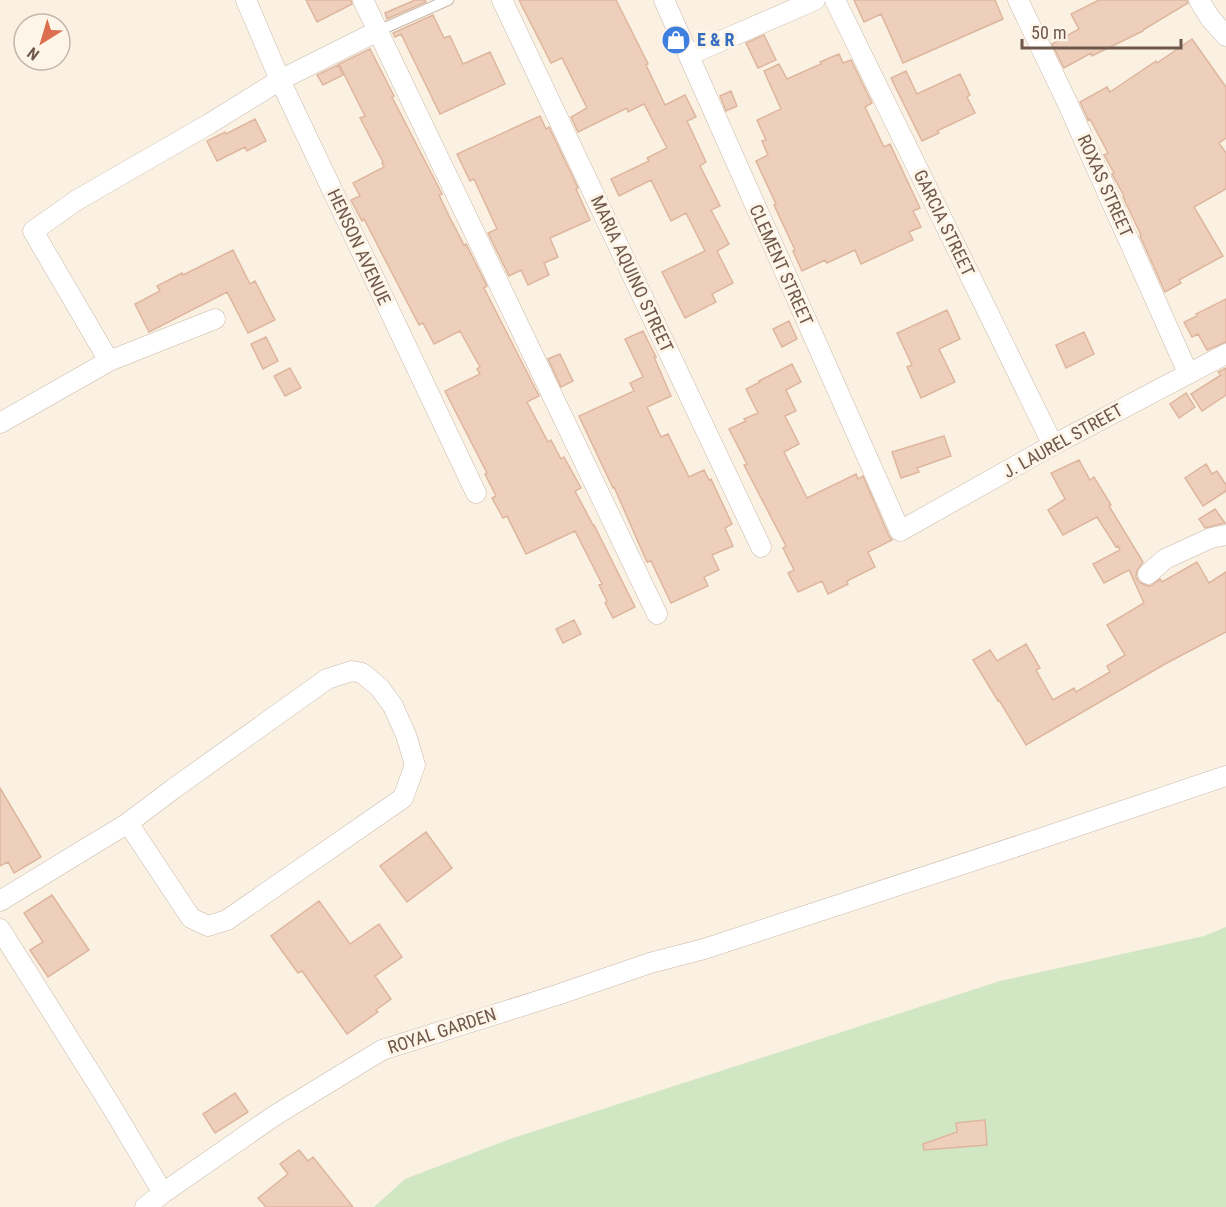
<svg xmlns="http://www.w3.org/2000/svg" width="1226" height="1207" font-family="'Roboto Condensed',sans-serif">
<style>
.green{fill:#d1e6c2}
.building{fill:#edcfbc;stroke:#deb69e;stroke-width:1.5}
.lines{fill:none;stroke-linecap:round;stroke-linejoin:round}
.service-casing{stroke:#c9b8aa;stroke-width:12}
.minor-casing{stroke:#c9b8aa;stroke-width:21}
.service{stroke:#fff;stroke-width:10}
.minor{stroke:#fff;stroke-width:20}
.labels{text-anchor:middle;stroke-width:6;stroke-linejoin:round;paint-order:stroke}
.shop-label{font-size:18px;font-weight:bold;fill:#366cbe;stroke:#fdf5e7;text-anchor:start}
.street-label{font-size:18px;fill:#6f584b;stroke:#fdf5e7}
</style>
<rect width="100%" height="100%" fill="#faf1e2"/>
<!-- green -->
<path class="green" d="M1226 927V1207H374L405 1179 510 1139 1000 981 1204 936Z"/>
<!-- building -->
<path class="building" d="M306 0H351L352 4 317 22Z
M415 0H425L426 2 387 19 385 13Z
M519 0H616L648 64 646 65 665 105 685 95 696 117 687 121 706 162 700 166 720 206 711 210 729 244 717 251 733 283 712 294 716 302 685 318 662 272 705 251 686 213 671 221 651 180 619 196 611 179 649 161 647 158 667 148 644 104 628 112 627 108 578 132 571 117 587 108 562 58 551 63Z
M854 0H995L1003 19 903 63 881 14 864 22Z
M1099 0H1187L1188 3 1143 30V31L1092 56 1091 53 1064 68 1052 44 1079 29 1071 14Z
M433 15 444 38 450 36 463 64 490 52 505 84 440 114 401 34 395 37 393 33Z
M764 35 776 60 758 68 746 43Z
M1192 39 1226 87V138L1219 143 1226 153V189L1194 207 1223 256 1179 280 1181 283 1165 292 1140 236 1141 235 1123 197 1124 196 1112 174 1114 173 1104 155 1108 153 1090 119 1088 120 1087 117 1080 102 1107 87 1110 92 1156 61 1157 63Z
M370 49 394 96 392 97 442 194 439 195 449 216 464 245 466 244 487 286 484 288 539 396 527 402 548 442 551 440 561 459 564 457 581 488 575 491 593 525H594L635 607 613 618 605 603 607 601 599 585 602 584 575 531 526 554 507 516 503 518 492 498 496 496 485 474 487 473 445 391 480 374 477 369 480 367 460 331 434 344 423 323 419 325 364 219 362 221 351 200 360 196 353 183 384 167 382 163 383 162 360 118 365 116 339 64Z
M839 54 843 63 851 60 872 103 865 107 884 147 890 144 920 208 913 211 921 227 909 232 913 240 861 264 855 250 827 263 825 260 802 271 793 251 795 250 774 205 776 204 756 161 768 155 762 141 766 140 757 120 781 109 764 71 779 64 787 79 821 64 820 62Z
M338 65 343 75 323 85 317 75Z
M906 71 917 94 960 74 970 95 967 97 975 113 937 131 939 133 922 141 891 78Z
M731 91 737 106 726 111 720 96Z
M540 116 546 129 549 127 578 188 576 189 590 220 550 238 558 257 544 263 549 275 528 285 521 270 509 276 488 233 497 229 474 179 470 181 457 154Z
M255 119 266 141 247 151 245 147 217 161 207 141 225 132 226 134Z
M233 250 250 284 255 281 275 320 248 333 227 292 149 332 135 304 160 291 157 286 182 273 183 275Z
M1226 299V342L1207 350 1198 334 1192 337 1184 322 1197 316 1196 314Z
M947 310 960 339 939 349 955 382 921 398 907 367 912 365 897 333Z
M789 321 797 339 782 347 773 329Z
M643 331 656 357H654L671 396 647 407 661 437 668 434 689 477 704 470 709 480 711 479 732 524 725 528 733 546 712 555 719 570 704 577 708 586 671 603 651 561 647 562 614 487 613 488 579 416 634 391 630 383 643 377 625 339Z
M1084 332 1094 354 1066 368 1056 345Z
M266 337 278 361 263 369 251 344Z
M560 354 573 381 561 387 548 359Z
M792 364 801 382 786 390 796 411 785 416 799 444 784 452 807 498 856 474 858 479 863 476 889 536 892 540 868 552 875 567 847 581 848 584 828 594 822 581 798 592 788 573 794 570 783 548 786 546 744 465 747 464 729 429 746 421 744 419 758 413 746 389 760 382 759 381Z
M290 368 301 388 285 396 274 376Z
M1226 368V395L1202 411 1191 394 1221 375 1218 372Z
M1186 393 1195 407 1179 418 1170 404Z
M944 436 951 456 917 468 919 472 901 478 892 452Z
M1079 460 1090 480 1094 477 1111 505 1109 506 1143 562 1137 571 1136 577 1139 582 1145 585 1150 586 1160 579 1162 582 1197 562 1209 583 1226 572V632L1165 664 1026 745 999 700 998 701 973 660 990 650 997 661 1026 644 1040 668 1036 670 1053 700 1074 688 1076 692 1110 672 1107 666 1125 655 1107 625 1144 603 1129 570 1104 583 1093 564 1120 550 1118 546 1116 547 1097 517 1063 535 1048 510 1065 499 1051 473Z
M1206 464 1212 474 1217 471 1226 485V491L1203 506 1185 478Z
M1215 509 1225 523 1205 528 1199 519Z
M574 620 581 634 563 643 556 629Z
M0 788 41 857 14 873 8 862 0 866Z
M426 832 452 868 407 902 380 866Z
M52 895 89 950 48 977 30 950 43 942 24 913Z
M319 901 350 944 379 924 402 957 375 976 391 999 376 1010 378 1012 347 1034 302 971 298 973 271 936Z
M235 1093 248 1112 215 1133 203 1114Z
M985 1120 987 1145 924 1150 923 1144 957 1132 956 1123Z
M299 1150 308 1161 313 1157 353 1207H266L258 1198 288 1174 280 1164Z"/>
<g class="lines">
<!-- service casing -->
<g class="service-casing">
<path id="service" d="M378 31 448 0"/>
</g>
<!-- minor casing -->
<g class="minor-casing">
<path id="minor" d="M246 0 280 80 476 493
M363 0 657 614
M502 0 761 547
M664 0 900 531 1053 445 1226 354
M835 0 1053 445
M1018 0 1067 102 1188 373
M1199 0 1210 18 1226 36
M689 55 815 0
M215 319 109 361 33 231 77 200 209 124 280 80 378 31
M0 423 109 361
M1148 574 1165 559 1211 538 1226 535
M0 901 128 823 173 789 327 679 352 671 362 673 379 687 393 706 406 735 415 765 403 798 227 920 208 926 191 918 128 823
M0 929 110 1104 163 1193
M145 1207 163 1193 274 1116 382 1050 560 994 650 963 704 949 1033 841 1226 776"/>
</g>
<!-- service -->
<use href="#service" class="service"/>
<!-- minor -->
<use href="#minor" class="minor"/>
</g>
<!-- icons -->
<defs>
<g id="shop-disc" transform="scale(1.5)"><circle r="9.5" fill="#3f7fe0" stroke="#fdf5e7"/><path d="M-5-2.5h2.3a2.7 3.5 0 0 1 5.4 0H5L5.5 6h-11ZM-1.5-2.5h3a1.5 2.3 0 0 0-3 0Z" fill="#fff"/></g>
</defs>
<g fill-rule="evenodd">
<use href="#shop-disc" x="676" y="40"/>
</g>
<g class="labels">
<!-- shop labels -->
<g class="shop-label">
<text x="697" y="46">E &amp; R</text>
</g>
<!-- street labels -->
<g class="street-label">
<text transform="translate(1105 186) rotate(66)" y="6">ROXAS STREET</text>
<text transform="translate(944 223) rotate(64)" y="6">GARCIA STREET</text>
<text transform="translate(359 247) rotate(65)" y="6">HENSON AVENUE</text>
<text transform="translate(781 265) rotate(66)" y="6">CLEMENT STREET</text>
<text transform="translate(632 274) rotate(65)" y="6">MARIA AQUINO STREET</text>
<text transform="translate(1063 441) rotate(-29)" y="6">J. LAUREL STREET</text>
<text transform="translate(442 1031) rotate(-18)" y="6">ROYAL GARDEN</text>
</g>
</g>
<!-- north arrow -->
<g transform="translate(42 42) rotate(217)"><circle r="28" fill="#fdf5e7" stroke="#c4b6a9" stroke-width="1.5"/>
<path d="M0-4.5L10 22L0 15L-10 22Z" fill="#db6f50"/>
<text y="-9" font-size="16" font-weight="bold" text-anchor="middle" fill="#6f584b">N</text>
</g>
<!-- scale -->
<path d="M1022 39v9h159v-9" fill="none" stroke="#6f584b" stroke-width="3"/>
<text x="1031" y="39" font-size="18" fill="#6f584b" stroke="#fdf5e7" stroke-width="4.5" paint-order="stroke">50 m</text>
</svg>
